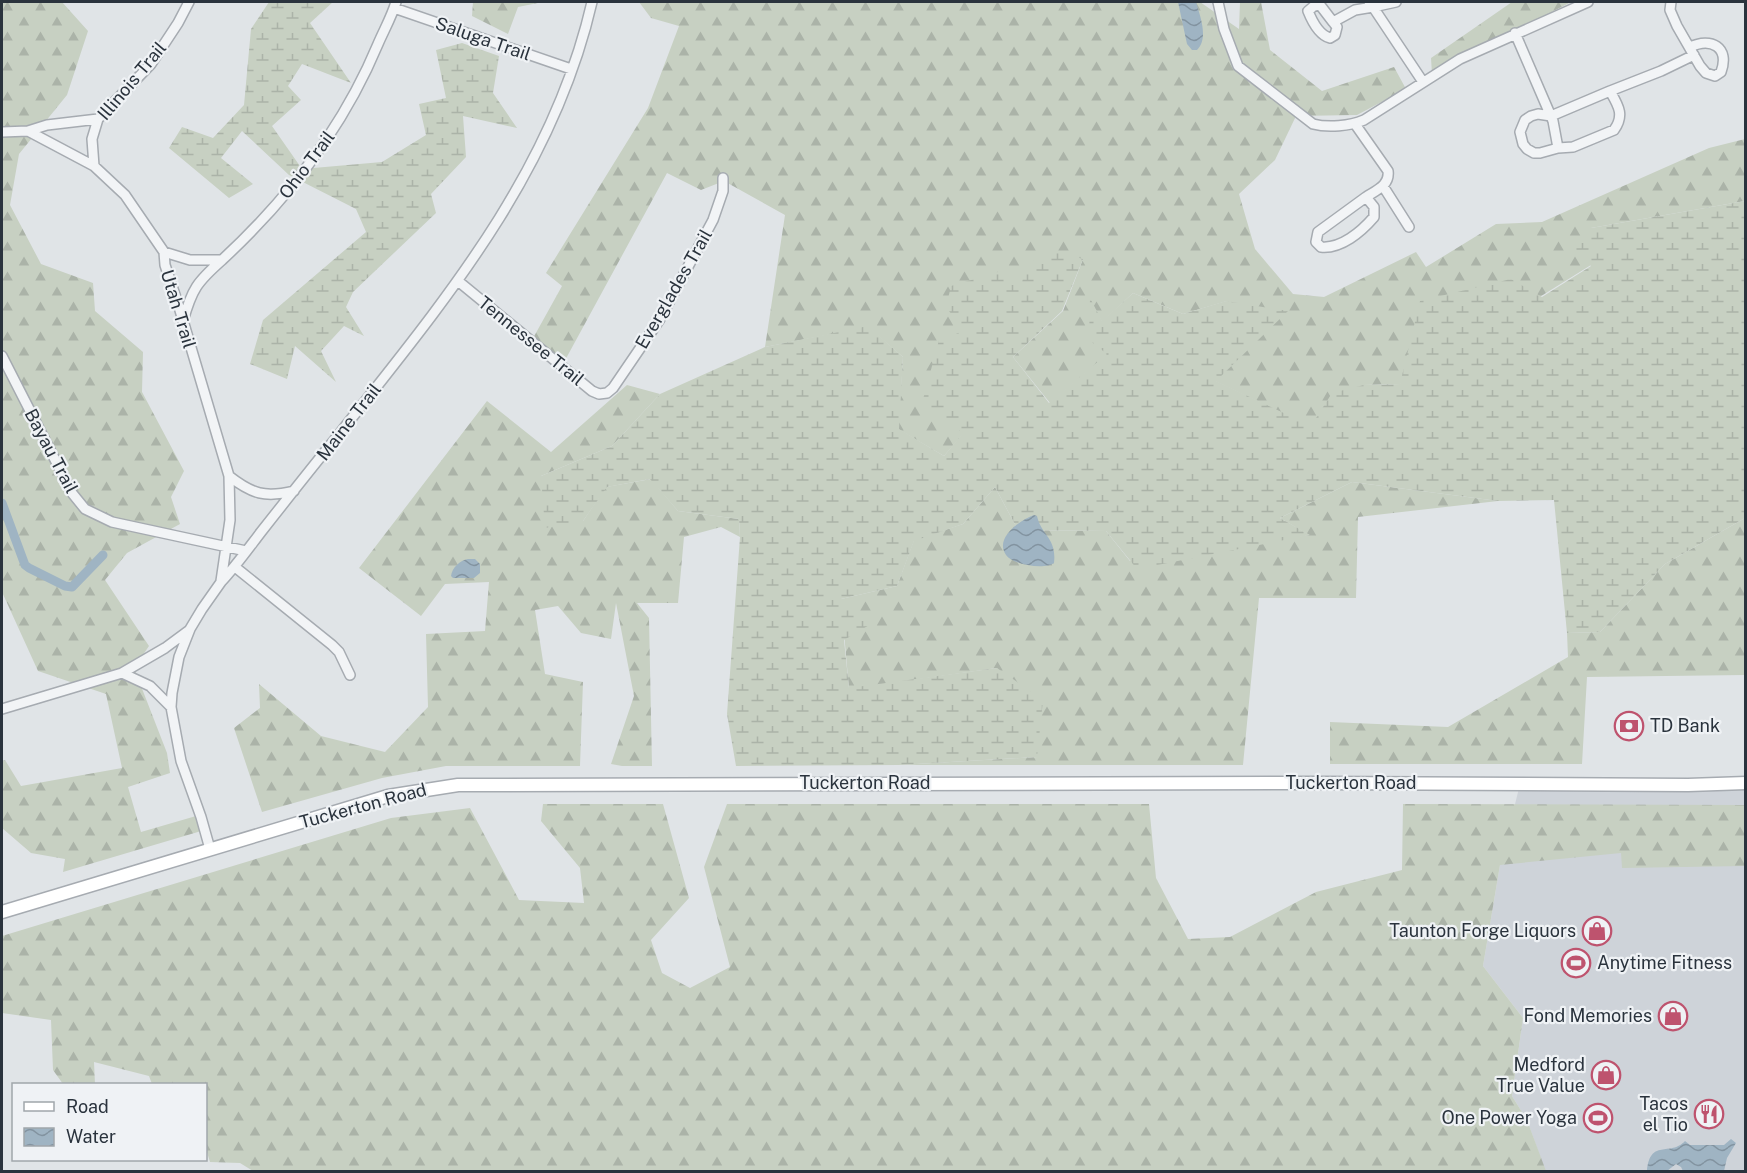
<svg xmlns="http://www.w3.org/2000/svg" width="1747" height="1173" font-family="'Public Sans',sans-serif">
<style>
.built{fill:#ced3d9}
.forest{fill:url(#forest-firs)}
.wetland{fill:url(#wetland-marsh)}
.water{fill:url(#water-waves)}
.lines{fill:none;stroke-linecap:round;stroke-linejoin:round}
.canal{stroke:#9fb4c3;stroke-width:9}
.street-casing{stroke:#a6abb1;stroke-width:12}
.secondary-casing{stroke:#a6abb1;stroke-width:15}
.street{stroke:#f2f4f6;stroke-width:9}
.secondary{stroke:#fff;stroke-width:12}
.labels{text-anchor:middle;stroke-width:4.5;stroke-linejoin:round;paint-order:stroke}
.street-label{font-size:18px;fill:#2a333d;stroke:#eff2f5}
.poi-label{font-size:18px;fill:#2a333d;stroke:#eff2f5;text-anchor:end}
</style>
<defs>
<pattern id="forest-firs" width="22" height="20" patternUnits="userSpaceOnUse" patternTransform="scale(1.5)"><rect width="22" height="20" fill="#c7d0c2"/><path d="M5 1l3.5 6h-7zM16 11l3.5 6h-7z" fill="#abb3a8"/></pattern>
<pattern id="wetland-marsh" width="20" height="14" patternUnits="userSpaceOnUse" patternTransform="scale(1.5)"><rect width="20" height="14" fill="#c7d0c2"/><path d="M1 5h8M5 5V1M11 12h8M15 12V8" fill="none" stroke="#abb3a8"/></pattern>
<pattern id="water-waves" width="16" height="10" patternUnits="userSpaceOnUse" patternTransform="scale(1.5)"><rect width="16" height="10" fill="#9fb4c3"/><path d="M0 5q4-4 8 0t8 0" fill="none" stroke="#8293a0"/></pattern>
</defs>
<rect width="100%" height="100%" fill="#e0e4e7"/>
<!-- built -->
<path class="built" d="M1520 784H1745V1171L1545 1170 1527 1120 1512 1096 1523 1018 1483 966 1500 865Z"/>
<!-- forest -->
<path class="forest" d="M2 2H62L88 31 67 95 19 154 10 205 41 264 93 283 95 311 143 352 142 392 184 471 171 497 180 524 127 553 105 580 149 646 134 668 167 753 170 773 128 787 141 832 203 814 208 829 63 872 65 859 31 853 2 828V761L5 760 21 786 122 768 106 694 38 671 2 592Z
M473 2H543L518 7 508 34 472 16Z
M639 2H1200L1239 29 1240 2H1261L1270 50 1322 91 1394 67 1406 89 1357 115 1296 116 1275 160 1239 194 1255 249 1293 294 1324 297 1416 252 1426 267 1496 224 1542 222 1709 148 1745 139V201L1591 228V265L1400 384 1364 385 1311 427 1215 381 1227 301 1183 314 1133 293 1102 322 1090 300 1108 354 1050 403 1013 357 1063 311 1083 259 1022 283 964 331 963 434 944 456 898 429 903 357 868 327 765 347 785 215 724 181 701 190 667 173 563 364 532 340 562 286 546 273 648 108 679 26 651 18Z
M1512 2H1571L1432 74 1431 58Z
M627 385 660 394 612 446 541 476 583 521 606 487 651 479 678 511 739 519 740 537 721 527 684 537 678 603H637L649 618 652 766H622L611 764 634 696 616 603 611 639 581 633 558 606 535 610 545 674 583 682 580 766H446L382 778 262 812 234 728 260 708 259 684 321 736 385 752 428 707 426 634 485 631 489 582 445 584 421 616 359 568 487 401 551 452Z
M1352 482 1498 501 1358 517 1356 598H1259L1243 765H899L1037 757 997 668 849 689 841 599 897 586 914 540 963 524 995 487 1018 530 1106 531 1130 561 1309 535 1280 518Z
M1745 518V675L1587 677 1582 764H1330V722L1448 727 1568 657 1567 633 1600 632 1665 564Z
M543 804H663L689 898 651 940 662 973 690 988 730 967 704 867 727 804H1149L1156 878 1188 939 1230 937 1316 892 1402 870 1403 804 1745 805V866L1622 868 1621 853 1500 865 1483 966 1523 1018 1512 1096 1527 1120 1546 1171H253L240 1163 210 1162 206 1149V1084H152L149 1076 94 1062 95 1084H63L53 1070 51 1020 2 1013V936L391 818 470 808 519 900 584 903 580 868 541 821Z"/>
<!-- wetland -->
<path class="wetland" d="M269 2H333L310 23 351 83 302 64 288 86 301 100 272 126 302 169 382 162 426 135 419 104 446 98 436 50 462 43 499 56 493 93 517 128 463 116 466 157 431 194 436 213 353 292 346 307 364 336 344 326 321 351 336 382 295 346 287 379 250 364 263 320 366 232 356 209 289 175 242 131 221 158 253 184 229 198 169 148 182 127 213 138 244 105 251 29Z
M1745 201V518L1665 564 1600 632 1567 633 1554 500 1498 501 1352 482 1280 518 1310 535 1137 569 1106 531 1018 530 995 487 963 524 914 541 897 586 841 599 876 621 844 640 849 688 997 668 1043 700 1037 757 899 765 736 766 727 714 740 537 739 519 678 511 650 479 607 487 583 521 545 528 541 476 612 446 660 394 765 347 868 326 903 357 899 429 944 456 963 433 922 403 939 340 964 331 946 307 951 286 1001 271 1022 283 1026 264 1056 251 1083 259 1062 311 1013 357 1049 403 1107 354 1089 340 1090 298 1102 321 1133 293 1183 314 1226 301 1288 311 1216 381 1311 426 1332 393 1364 385 1400 384 1420 301 1511 279 1542 297 1591 266 1573 247 1591 228Z"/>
<!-- water -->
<path class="water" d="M1178 2H1196C1200 16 1209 38 1197 50H1192L1187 44Z
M1034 515 1037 516C1041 535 1057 538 1054 563 1045 570 1013 565 1006 555 994 538 1020 520 1034 515Z
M468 559H475L480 564V573L474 578H453L451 576C452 568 460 560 468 559Z
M1731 1139 1736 1143 1727 1158 1724 1171H1683L1681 1167 1676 1164 1667 1171H1647C1650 1138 1670 1157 1685 1141L1690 1145H1724Z"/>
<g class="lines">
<!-- canal -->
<path class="canal" d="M2 503 25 565 29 568 65 586 72 587 103 555"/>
<!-- street casing -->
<g class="street-casing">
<path id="street" d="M1218 2 1224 29 1238 66 1313 124C1328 128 1350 126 1364 120L1460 59 1588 2
M1369 2 1373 7 1396 2
M1671 2 1670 10 1677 26 1700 66 1706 73 1715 76 1721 72C1730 47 1711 37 1690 47
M394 8 571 69
M1333 22 1337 27 1335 35 1330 38C1319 35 1312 21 1308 11L1314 6 1320 5 1333 22 1355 10 1373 7 1423 82
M1515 33 1553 121 1558 148
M1610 91C1618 105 1625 115 1614 130L1573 147 1558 148 1540 153H1534L1527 149 1523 144 1520 132 1525 120 1531 116 1538 114 1551 116Z
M1610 91 1661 71 1694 55
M1355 124 1388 171C1390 185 1377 190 1366 197L1374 207V217C1361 232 1341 249 1321 247L1316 242 1318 232 1366 197
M28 131 47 125 98 119
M2 132 28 131 94 166 125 195 164 252 165 265 179 307 229 476 230 520 221 581
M94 166 92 139 98 119 151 64 178 23 189 2
M1383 186 1409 227
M164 252 190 260H222C289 198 343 128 378 44 384 30 392 16 396 2
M458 281 592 391 599 394 607 393 613 388 660 319 713 220 723 191V178
M183 321C192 289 197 282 222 260
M2 356 72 493 85 509 112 522 246 551
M229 476C252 494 265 498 294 491
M235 567 332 645 339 652 350 675
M171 707 150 686 122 673 165 648 188 631
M2 709 122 673
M210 849 201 817 181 761 171 707 172 693 179 657 190 629 202 609 221 582C236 566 248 549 261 532 287 499 313 466 340 433 446 299 553 172 592 2"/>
</g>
<!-- secondary casing -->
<g class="secondary-casing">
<path id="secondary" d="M2 912 388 796 458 785 1318 783 1688 785 1746 783"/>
</g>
<!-- street -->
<use href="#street" class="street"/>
<!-- secondary -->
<use href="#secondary" class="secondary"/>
</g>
<!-- icons -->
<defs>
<g id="bank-ring" transform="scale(1.5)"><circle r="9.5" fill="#eff2f5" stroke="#be536e" stroke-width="1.5"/><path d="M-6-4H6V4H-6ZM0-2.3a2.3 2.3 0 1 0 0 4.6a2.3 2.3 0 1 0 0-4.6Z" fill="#be536e"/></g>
<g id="shop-ring" transform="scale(1.5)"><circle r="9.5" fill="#eff2f5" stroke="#be536e" stroke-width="1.5"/><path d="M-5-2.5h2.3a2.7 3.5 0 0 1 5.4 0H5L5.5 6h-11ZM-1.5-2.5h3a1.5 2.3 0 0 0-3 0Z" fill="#be536e"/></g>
<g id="stadium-ring" transform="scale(1.5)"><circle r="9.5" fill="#eff2f5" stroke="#be536e" stroke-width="1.5"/><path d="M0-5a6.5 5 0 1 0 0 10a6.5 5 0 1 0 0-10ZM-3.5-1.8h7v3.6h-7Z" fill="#be536e"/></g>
<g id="restaurant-ring" transform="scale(1.5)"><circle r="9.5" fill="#eff2f5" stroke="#be536e" stroke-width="1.5"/><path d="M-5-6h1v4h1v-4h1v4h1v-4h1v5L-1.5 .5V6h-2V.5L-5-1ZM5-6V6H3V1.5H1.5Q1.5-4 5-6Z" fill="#be536e"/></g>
</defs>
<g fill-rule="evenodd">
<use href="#bank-ring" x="1629" y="726"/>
<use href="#shop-ring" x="1597" y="931"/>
<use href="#stadium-ring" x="1576" y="963"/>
<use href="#shop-ring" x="1673" y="1016"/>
<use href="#shop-ring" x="1606" y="1075"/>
<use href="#restaurant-ring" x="1709" y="1114"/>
<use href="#stadium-ring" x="1598" y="1118"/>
</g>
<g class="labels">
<!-- street labels -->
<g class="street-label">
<text transform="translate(483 39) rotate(19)" y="6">Saluga Trail</text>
<text transform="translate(132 81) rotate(-50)" y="6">Illinois Trail</text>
<text transform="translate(307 165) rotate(-53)" y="6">Ohio Trail</text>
<text transform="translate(674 289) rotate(-60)" y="6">Everglades Trail</text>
<text transform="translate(178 309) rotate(73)" y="6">Utah Trail</text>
<text transform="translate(531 341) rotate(39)" y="6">Tennessee Trail</text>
<text transform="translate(349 422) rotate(-52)" y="6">Maine Trail</text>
<text transform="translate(51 451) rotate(62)" y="6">Bayau Trail</text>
<text x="865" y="789">Tuckerton Road</text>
<text x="1351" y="789">Tuckerton Road</text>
<text transform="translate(363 806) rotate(-15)" y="6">Tuckerton Road</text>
</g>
<!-- poi labels -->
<g class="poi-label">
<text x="1650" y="732" text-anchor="start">TD Bank</text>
<text x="1576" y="937">Taunton Forge Liquors</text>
<text x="1597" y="969" text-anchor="start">Anytime Fitness</text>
<text x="1652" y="1022">Fond Memories</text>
<text x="1585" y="1071">Medford<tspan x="1585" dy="21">True Value</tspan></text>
<text x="1688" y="1110">Tacos<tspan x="1688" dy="21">el Tio</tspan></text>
<text x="1577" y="1124">One Power Yoga</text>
</g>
</g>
<!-- border -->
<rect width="1747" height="1173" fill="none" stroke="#2a333d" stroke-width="6"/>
<!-- legend -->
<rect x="12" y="1083" width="195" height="78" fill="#eff2f5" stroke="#a0a6ab" stroke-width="1.5"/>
<rect x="24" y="1102" width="30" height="9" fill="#ffffff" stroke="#a0a6ab" stroke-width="1.5"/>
<text x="66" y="1113" font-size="18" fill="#2a333d">Road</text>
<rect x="24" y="1128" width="30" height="18" fill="url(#water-waves)" stroke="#a0a6ab" stroke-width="1.5"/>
<text x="66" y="1143" font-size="18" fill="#2a333d">Water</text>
</svg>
